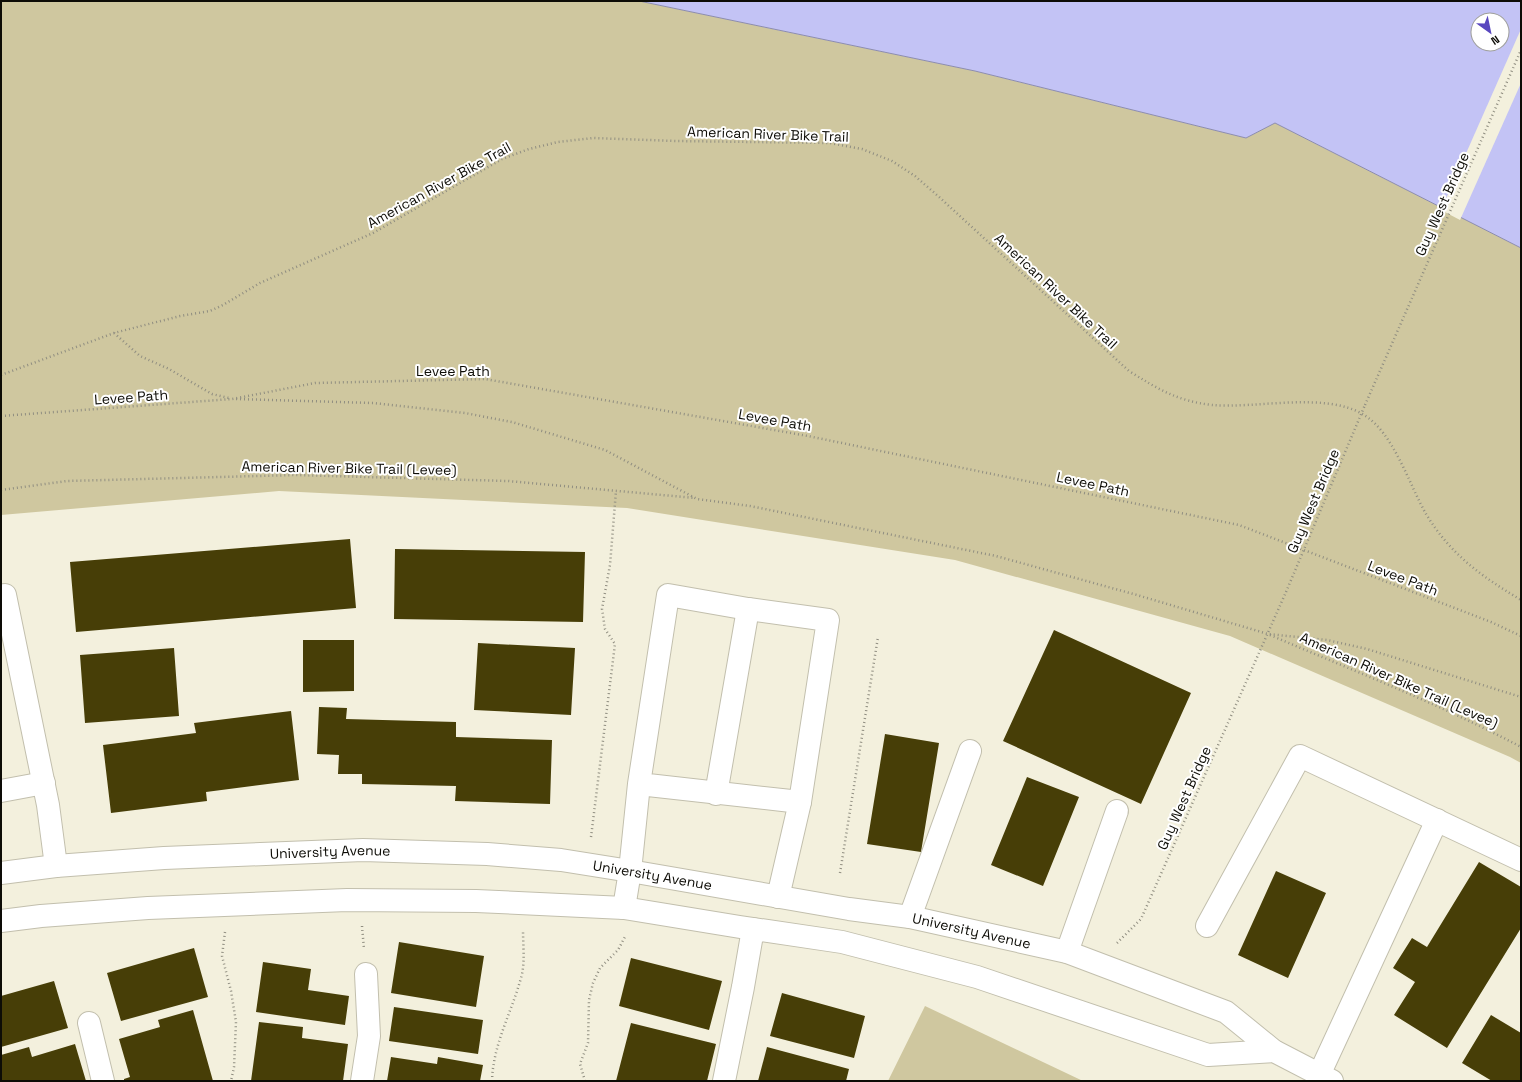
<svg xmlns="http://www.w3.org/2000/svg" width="1522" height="1082" font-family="'Space Grotesk',sans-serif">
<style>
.green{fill:#cfc79f}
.water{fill:#c3c3f5;stroke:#8c8cad;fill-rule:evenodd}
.pier{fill:#f3f0dd}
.building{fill:#473e07}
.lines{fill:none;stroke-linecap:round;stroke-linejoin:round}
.minor-casing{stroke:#c2bfad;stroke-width:24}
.path{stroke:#908e81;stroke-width:2.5;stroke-dasharray:1 3;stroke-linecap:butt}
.minor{stroke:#fff;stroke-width:22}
.path-bridge{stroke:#908e81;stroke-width:2.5;stroke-dasharray:1 3;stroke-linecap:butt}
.labels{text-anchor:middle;stroke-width:4;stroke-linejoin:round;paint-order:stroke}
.street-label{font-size:14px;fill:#0d0c06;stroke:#fff}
</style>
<rect width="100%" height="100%" fill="#f3f0dd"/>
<!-- green -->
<path class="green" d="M1 1H639L975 71 1246 138 1275 123 1521 248V763L1510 757 1230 636 955 560 627 508 279 491 1 515Z
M925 1006 1083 1081H888Z"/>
<!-- water -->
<path class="water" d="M639 1H1521V248L1275 123 1246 138 975 71ZM1478 20H1502V44H1478Z"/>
<!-- pier -->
<path class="pier" d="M1521 29V83L1460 220 1441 210Z"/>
<!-- building -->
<path class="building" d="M350 539 356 608 76 632 70 562Z
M395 549 585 552 583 622 394 619Z
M1054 630 1191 693 1141 804 1003 741Z
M303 640H354V691L303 692Z
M478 643 575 648 571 715 474 710Z
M174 648 179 716 85 723 80 655Z
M319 707 347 708 346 719 456 722V737L552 740 550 804 455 801 456 786 362 784V774H338L339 755 317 754Z
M291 711 299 780 206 792 207 801 111 813 103 745 196 733 194 723Z
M885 734 939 743 921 852 867 844Z
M1027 777 1079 797 1043 886 991 865Z
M1479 862 1521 887V928L1447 1048 1394 1015 1415 982 1393 968 1412 938 1427 947Z
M1276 871 1326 893 1288 978 1238 955Z
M399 942 484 956 476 1007 391 993Z
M194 948 208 997 121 1021 107 973Z
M631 958 722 981 709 1030 619 1006Z
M263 962 311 969 308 990 349 996 345 1025 256 1012Z
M54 981 68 1028 1 1047V996Z
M782 993 865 1016 854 1058 770 1036Z
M394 1007 483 1020 478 1054 389 1041Z
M193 1010 213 1081H124V1079L130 1077 119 1039 160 1027 158 1020Z
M1491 1015 1521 1033V1081H1492L1462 1063Z
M259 1022 303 1027 302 1038 348 1044 343 1081H251Z
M631 1023 716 1044 707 1081H616Z
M75 1044 86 1081H1V1055L29 1047 32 1057Z
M767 1047 849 1069 846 1081H758Z
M391 1057 437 1064 438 1057 483 1065 480 1081H387Z"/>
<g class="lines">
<!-- minor casing -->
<g class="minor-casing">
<g id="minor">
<path d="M1 596 5 595 48 805 56 866"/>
<path d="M1 791 44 783"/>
<path d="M716 794 748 609"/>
<path id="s1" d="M1 873 56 866 164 858 363 850 487 854 561 860 630 871 849 909 910 917 1067 952 1226 1012 1274 1051 1332 1081"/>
<path d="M778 897 800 802"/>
<path d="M624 908 630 871 639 784 668 595 748 609 828 620 800 802 639 784"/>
<path d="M910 917 970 751"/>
<path d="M1 921 41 916 148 908 347 900 476 901 624 908 740 927 842 942 977 977 1208 1055 1274 1051"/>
<path d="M1207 926 1300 756 1521 860"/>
<path d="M1067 952 1117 811"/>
<path d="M89 1023 103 1081"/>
<path d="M1319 1075 1437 820"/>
<path d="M362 1081 369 1036 366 974"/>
<path d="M724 1081 743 987 753 929"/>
</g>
</g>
<!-- path -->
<path class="path" d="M114 333 140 356 169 369 212 394 229 398
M1 375 114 333 180 316 210 311 223 305 260 283 373 233 502 159 529 149 558 142 593 138 676 141 830 143 862 149 892 161 915 176 938 196 1129 371C1158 389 1177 401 1212 405 1255 409 1326 391 1364 415 1393 432 1409 484 1426 514 1451 555 1481 576 1521 600
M236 399 373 403 465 413 512 422 605 450 697 499 750 506 996 556 1137 595 1268 634 1327 640 1367 649 1521 697
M1365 405 1521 50
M1 416 232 399 315 383 485 379 808 436 1239 525 1491 622 1521 636
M1 490 67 481 296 475 508 481 695 498
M1270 635C1354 671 1440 704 1521 747
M591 837 615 644 605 629 602 609 610 565 616 491
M840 873 878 637
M362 926 364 949
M225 932 222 956 231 991 236 1022 234 1067 231 1081
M1117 943 1141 919 1286 592
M492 1081C493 1043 513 1010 522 974 525 960 523 944 523 930
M585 1081 580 1064 588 1043 589 1000 593 983 600 968 618 950 626 935"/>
<!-- minor -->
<use href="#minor" class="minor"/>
<!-- path-bridge -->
<path class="path-bridge" d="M1286 592 1365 405"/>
</g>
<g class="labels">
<!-- street labels -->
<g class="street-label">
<text transform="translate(768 134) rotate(2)" y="5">American River Bike Trail</text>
<text transform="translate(439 185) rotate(-29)" y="5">American River Bike Trail</text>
<text transform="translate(1442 204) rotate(-66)" y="5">Guy West Bridge</text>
<text transform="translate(1056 291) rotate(43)" y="5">American River Bike Trail</text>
<text x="453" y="376">Levee Path</text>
<text transform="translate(131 397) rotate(-4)" y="5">Levee Path</text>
<text transform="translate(775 420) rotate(10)" y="5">Levee Path</text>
<text transform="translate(349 468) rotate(1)" y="5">American River Bike Trail (Levee)</text>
<text transform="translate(1093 484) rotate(12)" y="5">Levee Path</text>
<text transform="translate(1313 501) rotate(-67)" y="5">Guy West Bridge</text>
<text transform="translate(1403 578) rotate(21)" y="5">Levee Path</text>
<text transform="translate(1399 680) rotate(24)" y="5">American River Bike Trail (Levee)</text>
<text transform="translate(1184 798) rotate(-66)" y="5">Guy West Bridge</text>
<text dy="5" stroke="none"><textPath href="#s1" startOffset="330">University Avenue</textPath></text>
<text dy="5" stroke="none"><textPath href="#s1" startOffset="654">University Avenue</textPath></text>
<text dy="5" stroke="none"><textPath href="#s1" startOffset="978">University Avenue</textPath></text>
</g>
</g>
<!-- border -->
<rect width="1522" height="1082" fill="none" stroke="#0d0c06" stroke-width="4"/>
<!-- north arrow -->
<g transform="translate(1490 32) rotate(147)"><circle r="19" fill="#ffffff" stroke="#9e9e9b"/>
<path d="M0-3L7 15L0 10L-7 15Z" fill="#5947bf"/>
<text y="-6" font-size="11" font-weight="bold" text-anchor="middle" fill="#0d0c06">N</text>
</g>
</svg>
